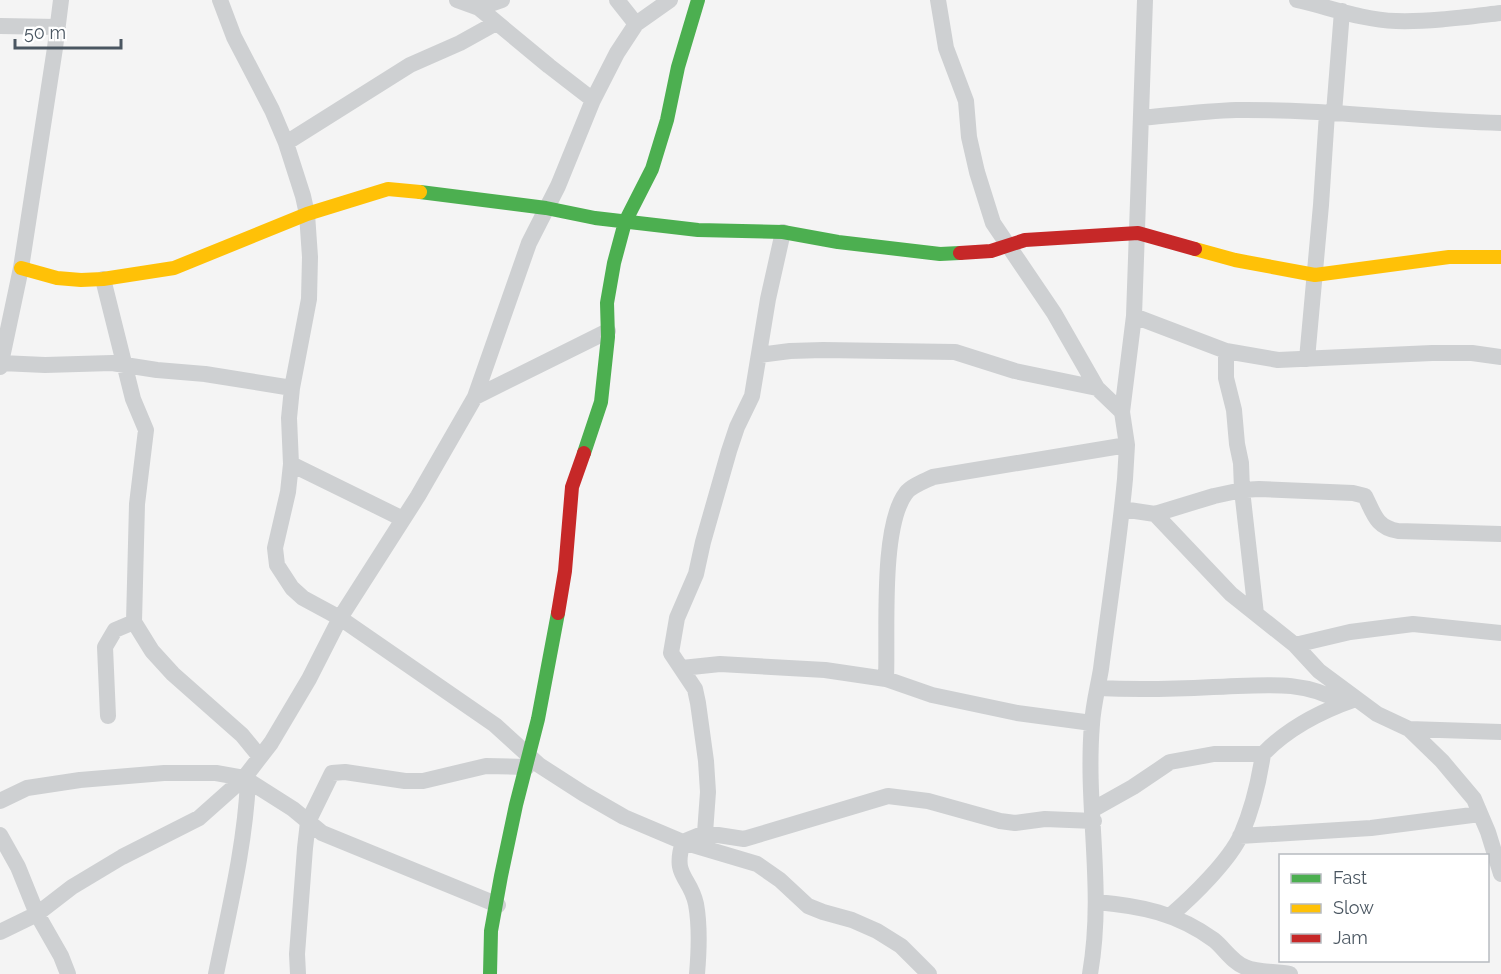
<svg xmlns="http://www.w3.org/2000/svg" width="1501" height="974" font-family="Raleway,sans-serif">
<style>
.lines{fill:none;stroke-linecap:round;stroke-linejoin:round}
.street{stroke:#ced0d2;stroke-width:16}
.fast{stroke:#4caf50;stroke-width:14}
.slow{stroke:#ffc107;stroke-width:14}
.jam{stroke:#c62828;stroke-width:14}
</style>
<rect width="100%" height="100%" fill="#f4f4f4"/>
<g class="lines">
<!-- street -->
<path class="street" d="M220 0 234 37 272 110 286 143 303 196 307 214 310 257 309 299 292 388 289 418 291 464 288 492 275 548 277 565 292 588 303 598 340 618 495 725 539 765 584 794 624 817 683 842 757 864 780 880 808 906 823 912 852 920 877 931 901 946 929 974
M457 0 479 8 549 66 593 100
M617 0 636 24
M938 0 946 48 966 101 969 137 977 172 993 223 1054 313 1097 388 1122 412
M1297 0C1329 7 1362 20 1396 21 1430 22 1466 17 1501 13
M479 8 502 0
M0 26 58 27
M1334 113 1342 11
M1141 118C1173 115 1205 111 1236 110 1325 109 1413 121 1501 123
M286 143 410 65 460 43 496 23
M103 279 133 399 146 430 137 504 134 622 152 651 173 674 242 735 260 757
M1134 316 1226 351 1278 360 1432 353H1472L1501 357
M1226 351V378L1234 410 1237 444 1241 463 1242 490 1256 614
M759 355 790 351 823 350 955 352 1015 371 1097 388
M1307 359 1321 205 1327 113
M1 363 45 365 112 363 157 370 205 374 292 388
M0 367 21 268 55 48 61 0
M475 397 608 331
M291 464 403 519
M1122 509 1155 514 1214 496 1242 490 1259 489 1353 493 1365 496C1374 514 1376 527 1398 531L1501 534
M1155 514 1231 594 1295 645 1319 671 1377 714 1409 729 1442 761 1474 799 1488 832 1501 874
M1295 645 1350 632 1413 624 1501 633
M682 668 720 664 825 670 886 679 932 695 1017 713 1092 723
M886 679C888 636 880 527 906 493 911 486 925 481 933 477L1127 445
M1098 688C1137 690 1175 689 1213 687 1259 686 1302 678 1343 703
M108 716 105 647 115 630 134 622
M1409 729 1501 732
M0 801 27 788 80 780 164 773H216L244 778 293 809 322 833 498 905
M1092 810 1133 787 1170 762 1214 754H1263C1288 728 1321 711 1356 699
M705 833 708 792 706 761 698 703 695 689 671 653 677 618 696 574 703 542 729 451 737 427 752 396 768 299 783 232
M0 835 18 867 37 914 61 956 68 974
M1240 836 1371 828 1480 814
M1097 902C1141 906 1177 913 1214 940 1224 948 1232 962 1245 967 1258 973 1276 971 1290 974
M1171 915C1193 896 1229 861 1241 835 1252 810 1259 781 1263 754
M0 932 37 914 72 887 122 857 199 818 244 778 271 743 309 679 340 618 418 496 475 397 529 243 558 186 593 100 617 53 636 24 670 0
M216 974C229 910 245 846 248 781
M298 974 297 954 305 848 308 822 332 773 345 772 405 781H423L486 766 527 767
M697 974C699 951 700 926 696 904 690 876 672 877 683 842L705 833 744 839 888 796 928 801 1000 821 1015 823 1045 819 1094 821
M1090 974C1105 888 1085 808 1092 724 1093 706 1098 687 1101 669 1109 606 1119 543 1125 479L1127 445 1122 412 1134 316 1145 0"/>
<!-- fast -->
<path class="fast" d="M420 192 546 208 595 218 698 230 783 232 838 242 940 254 960 253
M584 453 601 402 608 337 607 303 614 263 625 222 652 169 667 120 678 67 698 0
M490 974 491 931 501 876 516 805 538 719 558 613"/>
<!-- slow -->
<path class="slow" d="M1195 249 1235 260 1315 275 1449 257H1501
M21 268 57 278 81 280 103 279 174 268 307 214 388 189 420 192"/>
<!-- jam -->
<path class="jam" d="M960 253 991 251 1025 240 1138 233 1195 249
M558 613 565 571 572 487 584 453"/>
</g>
<!-- legend -->
<rect x="1279" y="854" width="210" height="108" fill="#ffffff" stroke="#b7bbc0" stroke-width="1.5"/>
<rect x="1291" y="874" width="30" height="9" fill="#4caf50" stroke="#b7bbc0" stroke-width="1.5"/>
<text x="1333" y="884" font-size="18" fill="#4a5661">Fast</text>
<rect x="1291" y="904" width="30" height="9" fill="#ffc107" stroke="#b7bbc0" stroke-width="1.5"/>
<text x="1333" y="914" font-size="18" fill="#4a5661">Slow</text>
<rect x="1291" y="934" width="30" height="9" fill="#c62828" stroke="#b7bbc0" stroke-width="1.5"/>
<text x="1333" y="944" font-size="18" fill="#4a5661">Jam</text>
<!-- scale -->
<path d="M15 39v9h106v-9" fill="none" stroke="#4a5661" stroke-width="3"/>
<text x="24" y="39" font-size="18" fill="#4a5661" stroke="#ffffff" stroke-width="4.5" paint-order="stroke">50 m</text>
</svg>
